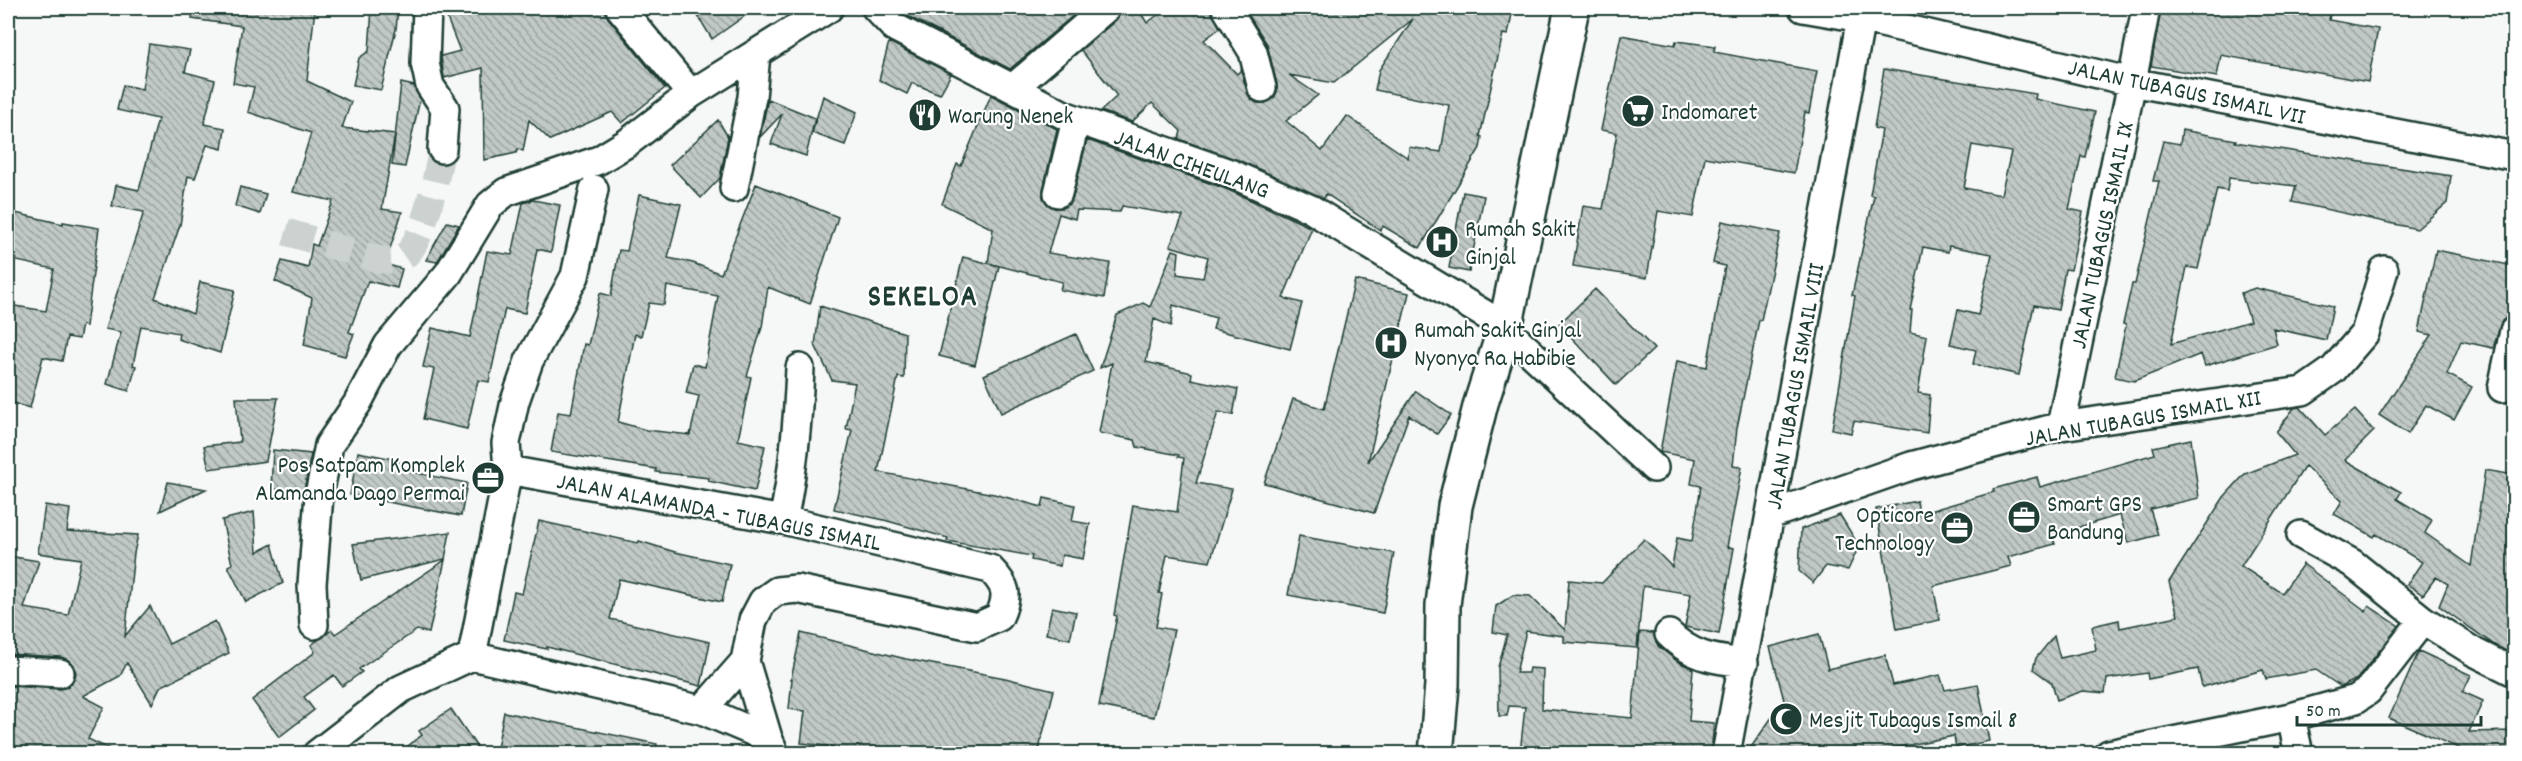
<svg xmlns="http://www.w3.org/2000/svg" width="2522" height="761" font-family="Dekko,sans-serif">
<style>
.building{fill:url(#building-back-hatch);stroke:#1f3d34;stroke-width:1.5;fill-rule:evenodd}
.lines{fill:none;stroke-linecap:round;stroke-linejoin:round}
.street-tunnel{stroke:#cbd2d0;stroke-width:27;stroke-dasharray:27 14;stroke-linecap:butt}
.street-casing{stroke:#1f3d34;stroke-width:32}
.secondary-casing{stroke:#1f3d34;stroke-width:38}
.street{stroke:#fff;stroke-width:27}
.secondary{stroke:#fff;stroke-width:33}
.labels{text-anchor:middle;stroke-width:4.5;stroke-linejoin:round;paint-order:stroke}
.street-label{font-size:24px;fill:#1f3d34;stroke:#fff}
.poi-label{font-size:24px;fill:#1f3d34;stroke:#fff;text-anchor:start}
.district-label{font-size:30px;font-weight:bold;letter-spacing:1.5px;fill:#1f3d34;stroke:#fff}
</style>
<defs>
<pattern id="building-back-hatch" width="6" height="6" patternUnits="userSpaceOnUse" patternTransform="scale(1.5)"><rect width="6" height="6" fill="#c0c9c6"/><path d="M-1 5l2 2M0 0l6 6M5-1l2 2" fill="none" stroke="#9ba4a2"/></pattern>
</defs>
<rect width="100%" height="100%" fill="#f6f7f7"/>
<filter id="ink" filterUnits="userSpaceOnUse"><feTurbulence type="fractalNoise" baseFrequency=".0167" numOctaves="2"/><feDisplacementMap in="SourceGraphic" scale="12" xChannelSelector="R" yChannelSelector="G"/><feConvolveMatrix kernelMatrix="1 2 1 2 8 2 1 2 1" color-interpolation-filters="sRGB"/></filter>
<g filter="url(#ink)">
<!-- building -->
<path class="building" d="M193 8H315L307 81 351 102 342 128 395 134 382 209 402 212 385 264 402 269 397 288 368 281 349 332 354 334 345 356 304 345 312 298 275 281 282 261 308 268 312 244 317 246 333 201 293 192 311 133 248 112 254 87 233 83 242 26 192 19Z
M372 8H398L396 29 381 90 353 85 359 58 369 51Z
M443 8H605L608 18 665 88 622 123 612 112 550 140 529 120 523 151 518 149 516 153 484 160 483 68 444 78 441 56 460 51Z
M693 8H756L712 39Z
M898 8H1082L1010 69 904 14Z
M1121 8H1138L1147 23 1167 8H1210L1220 28 1204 40 1237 74 1241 70 1247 92 1251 99 1257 103H1265L1273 99 1277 92V84L1267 44 1244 8H1513L1508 35 1503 34 1480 136 1482 137 1480 148 1420 248 1383 226 1380 230 1326 194 1324 199 1238 160 1179 139 1181 131 1152 103 1132 122 1101 111 1117 96 1081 50 1116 20ZM1413 19 1379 70 1375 90 1449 105 1441 152 1409 147 1408 158 1347 116 1322 151 1286 121 1318 95 1289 75 1334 83Z
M2161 8H2331L2329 20 2378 29 2368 82 2221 55 2217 77 2151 66Z
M1621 35 1675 45 1676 41 1715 46 1714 52 1817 71 1809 113 1805 112 1794 173 1705 157 1693 217 1658 211 1647 278 1573 266 1583 206 1603 209 1617 133 1601 130Z
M889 42 951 74 940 94 912 83 907 94 879 80Z
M149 44 190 50 185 72 215 80 204 124 225 128 222 149 207 145 195 178 188 176 180 225 155 298 193 314 200 282 235 290 220 353 178 339 179 333 141 326 133 365 136 366 129 391 107 384 121 332 105 329 144 212 112 206 116 185 139 190 158 119 117 110 123 85 142 89Z
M1884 69 2036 94 2035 99 2095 112 2085 157 2081 156 2069 209 2083 212 2071 270 2065 269 2058 310 2034 305 2019 375 1973 364 1976 350 1950 344 1958 310 1978 315 1992 254 1949 246 1948 252 1923 247 1910 310H1912L1910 332 1927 336 1918 393 1930 395 1927 433 1854 421 1851 433 1832 429 1855 296 1852 295 1874 196 1870 195 1882 130 1874 128ZM1972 145 2011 152 2001 195 1964 188Z
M401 83 414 86 420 99 405 167 392 165Z
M991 95 1057 129 1043 190V198L1048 205 1054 208H1063L1070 203 1073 197 1087 140 1226 189 1312 228 1283 298 1302 303 1290 349 1213 329 1216 318 1173 305 1171 326 1154 319 1146 362 1192 373 1191 379 1238 389 1233 415 1218 412 1196 483 1232 489 1210 562 1167 555 1159 593 1162 594 1156 627 1174 630 1154 717 1099 706 1117 616 1114 615 1133 505 1177 512 1184 458 1178 457 1179 455 1137 447 1135 440 1099 433 1112 363 1100 368 1117 315 1143 303 1150 307 1173 250 1179 252 1177 274 1203 278 1208 257 1170 246 1183 216 1122 206 1120 212 1077 210 1075 219 1059 214 1048 253 1110 263 1104 298 1060 290 1062 282 988 263 993 229 942 204 957 164 961 166Z
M823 96 857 112 845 145 812 133Z
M768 99 815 118 806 156 771 144 782 114 760 137Z
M718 120 728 137 720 178 701 198 670 165Z
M2182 130 2236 140 2235 142 2451 176 2447 203 2417 229 2292 202 2296 186 2229 178 2227 191 2217 189 2198 269 2187 267 2171 344 2250 321 2241 293 2255 288 2333 306 2326 340 2273 328 2277 344 2205 366 2201 354 2134 381 2115 377 2126 325 2123 324 2132 284H2135L2159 181H2153L2163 141 2180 144Z
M756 184 838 217 810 304 768 287 762 327 747 376 751 377 738 440 765 446 755 491 708 481 709 478 656 472V469L551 452 558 412 571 414 584 344 588 345 600 293 611 296 619 250 627 251 639 195 681 204 668 258 693 263 721 274ZM667 286 718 296 705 367 693 364 686 393 699 396 690 435 646 430 618 422 635 334 641 336 649 303 664 305Z
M240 187 266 194 260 214 235 206Z
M1463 192 1484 196 1469 272 1449 268Z
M533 200 560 205 551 252 537 249 525 313 505 309 489 382 478 380 467 429 423 419 434 369 423 367 432 328 470 337 487 251 512 255 523 203Z
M11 212 63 224V222L99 228 86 326 82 325 79 339 67 337 62 361 43 357 30 408 8 402V305L46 311 54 269 8 259V225Z
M1722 221 1780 233 1761 320H1759L1737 428 1733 466 1742 467 1727 547 1734 548 1719 634 1685 627 1691 594 1643 586 1637 648 1564 642V636L1526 631 1516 673H1528L1529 668 1543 669 1542 709 1632 718 1640 632 1654 633 1658 646 1677 661 1693 669 1689 721 1714 723 1711 753H1520L1525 707 1509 706 1507 716H1499L1498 667 1507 635 1493 632 1496 606 1513 595 1530 596 1565 630 1569 580 1602 583 1644 539 1672 567 1677 538 1692 541 1701 486 1691 484 1695 459 1660 452 1677 361 1707 367 1725 266 1713 263Z
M447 222 459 225 437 262 426 260Z
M2436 250 2514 266V308L2510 316 2502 321 2493 348 2461 341 2447 374 2472 387 2454 420 2426 405 2408 434 2379 415 2432 335 2419 332Z
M963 257 999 266 975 365 939 356Z
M1355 280 1409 293 1368 462 1416 391 1451 415 1437 434 1409 415 1374 513 1264 483 1293 399 1324 409Z
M1595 289 1654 349 1616 385 1559 324Z
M820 306 905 333 904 378 898 377 878 472 994 494 1042 507 1044 498 1075 505 1072 521 1090 524 1083 559 1062 555 1060 566 1031 560 1032 556 947 541 948 538 884 520 834 509 852 430 846 429 855 383 832 380 815 345Z
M1076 334 1093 371 1001 413 984 375Z
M236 398H278L266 461 209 469 204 446 240 442Z
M2300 407 2325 435 2355 410 2374 431 2345 460 2401 492 2397 499 2432 520 2425 533 2471 566 2485 470 2514 475V655L2496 646 2439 606 2448 584 2436 577 2423 595 2407 584 2422 562 2376 534 2374 537 2334 514 2342 501 2305 466 2241 566 2282 593 2303 564 2366 611 2369 606 2399 626 2357 679 2341 687 2316 670 2266 679 2263 670 2202 687 2198 669 2148 679 2147 673 2107 679 2105 693 2083 691 2057 700 2052 683 2033 669 2036 658 2054 636 2060 658 2096 650 2092 626 2119 620 2120 628 2178 616 2169 582 2224 497 2245 474 2295 455 2276 432 2294 408Z
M2191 439 2199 498 2150 509 2158 535 2128 543 2120 515 2052 535 2055 544 2008 557 2011 566 1933 586 1940 620 1897 629 1876 509 1917 501 1919 514 1994 492 1993 489 2037 477 2040 487 2155 454 2153 447Z
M273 450 311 454 304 491 271 489Z
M358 452 399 460 397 469 467 483 461 516 350 495Z
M168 482 206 489 160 511Z
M45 505 70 509 67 531 138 535 134 553 125 636 150 606 169 644 215 621 229 653 160 687 152 704 127 663 120 676 83 696 104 707 88 739 118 753H8V686L60 689 68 687 73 681 76 674 74 665 68 660 61 657 8 654V556L39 561 24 608 68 615 81 559 38 553Z
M254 512 257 552 272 544 283 583 246 602 228 566 232 564 222 520Z
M1840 515 1859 546 1848 570 1826 566 1813 583 1799 571 1801 529Z
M539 521 638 543 639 541 675 552 730 564 722 602 619 579 610 619 710 642 701 686 547 647V649L504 640 514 592 522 594Z
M450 532 445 559 361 580 353 544Z
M1299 536 1394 553 1383 613 1288 595Z
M445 560 429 633 417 630 359 669 362 672 342 686 334 675 304 697 314 710 279 737 252 700 315 652 311 645 332 630 335 634Z
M1052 607 1076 612 1070 639 1046 634Z
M801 633 906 659 1005 678 1054 690 1038 753H833L834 747 801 743 805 711 789 709 792 679H791Z
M1819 634 1828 669 1885 655 1893 685 1940 675 1945 690 1978 684 1989 741 1956 748 1954 736 1870 753H1747L1784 700 1770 647Z
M2419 651 2471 675 2463 692 2483 701 2469 732 2514 731V753H2470L2389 718Z
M451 709 481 753H399L422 735 419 731Z
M504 712 657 744 656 753H496Z"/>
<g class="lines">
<!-- street-tunnel -->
<path class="street-tunnel" d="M286 232 380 260C388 260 396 261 403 257 423 246 437 173 442 149"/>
<!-- street casing -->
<g class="street-casing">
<path id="street" d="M427 8 425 63 430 86 445 108 442 149
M620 8 691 94
M876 8 894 27 1064 115 1232 174 1311 209 1330 221 1499 323 1654 468
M1226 8 1253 52 1262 88
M1803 8 1861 18 2132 82 2514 156
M1013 88 1106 8
M734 188 752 97 756 54
M1058 193 1076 120
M2502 388 2514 331
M2061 426 2132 82 2146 8
M508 470 783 520 990 569C1007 586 1009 595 999 617L977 627 797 589 777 591 763 601 753 620 745 661 768 738 775 754
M1770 515 1911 466 2061 426 2303 391 2333 370 2365 333 2384 270
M783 520C794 470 798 419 800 368
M2301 535 2352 563 2423 620 2474 652 2514 672
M314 625 312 584 319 495 329 445 357 404 388 345 448 274 490 205 506 192 599 160 627 143 691 94 829 8
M1669 634C1692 657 1713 659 1744 663
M472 656 508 470 506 443 515 401 529 361 575 276 594 189
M472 656 702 710 768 738
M8 670 60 673
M702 710 745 661
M2291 717 2299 754
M317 754 401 689 472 656
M1726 754 1861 18
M2109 754 2291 717 2356 699 2368 691 2423 620"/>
</g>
<!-- secondary casing -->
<g class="secondary-casing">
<path id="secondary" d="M1436 754 1442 685 1443 605 1455 506 1481 403 1505 328 1572 8"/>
</g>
<!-- street -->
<use href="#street" class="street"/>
<!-- secondary -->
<use href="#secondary" class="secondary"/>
</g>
</g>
<!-- icons -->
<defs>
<g id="supermarket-disc" transform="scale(1.725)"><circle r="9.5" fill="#1f3d34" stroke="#fff"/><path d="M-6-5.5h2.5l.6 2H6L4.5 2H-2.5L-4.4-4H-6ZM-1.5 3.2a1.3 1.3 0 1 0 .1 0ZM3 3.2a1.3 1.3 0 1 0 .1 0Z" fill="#fff"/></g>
<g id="restaurant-disc" transform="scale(1.725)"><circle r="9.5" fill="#1f3d34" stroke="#fff"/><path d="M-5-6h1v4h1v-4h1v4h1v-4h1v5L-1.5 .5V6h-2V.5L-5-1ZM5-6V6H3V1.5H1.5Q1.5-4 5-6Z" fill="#fff"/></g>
<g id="hospital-disc" transform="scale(1.725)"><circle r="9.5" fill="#1f3d34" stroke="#fff"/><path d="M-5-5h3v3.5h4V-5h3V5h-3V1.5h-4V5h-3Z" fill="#fff"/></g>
<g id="office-disc" transform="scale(1.725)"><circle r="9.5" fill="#1f3d34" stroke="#fff"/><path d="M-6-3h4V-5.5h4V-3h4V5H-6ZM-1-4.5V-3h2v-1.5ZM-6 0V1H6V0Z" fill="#fff"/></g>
<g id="mosque-disc" transform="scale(1.725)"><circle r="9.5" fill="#1f3d34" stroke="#fff"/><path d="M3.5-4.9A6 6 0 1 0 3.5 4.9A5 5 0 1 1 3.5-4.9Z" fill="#fff"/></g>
</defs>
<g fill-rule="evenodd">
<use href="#supermarket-disc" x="1638" y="111"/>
<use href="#restaurant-disc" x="925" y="115"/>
<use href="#hospital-disc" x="1442" y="242"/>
<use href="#hospital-disc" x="1391" y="343"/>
<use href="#office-disc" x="488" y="478"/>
<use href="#office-disc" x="2024" y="517"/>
<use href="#office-disc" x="1957" y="528"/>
<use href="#mosque-disc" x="1786" y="719"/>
</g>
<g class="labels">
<!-- street labels -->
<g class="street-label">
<text transform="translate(2187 91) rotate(12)" y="8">JALAN TUBAGUS ISMAIL VII</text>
<text transform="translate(1192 163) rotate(20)" y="8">JALAN CIHEULANG</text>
<text transform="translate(2101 235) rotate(-78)" y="8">JALAN TUBAGUS ISMAIL IX</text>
<text transform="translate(1794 386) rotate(-80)" y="8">JALAN TUBAGUS ISMAIL VIII</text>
<text transform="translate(2143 417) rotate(-10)" y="8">JALAN TUBAGUS ISMAIL XII</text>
<text transform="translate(719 511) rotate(11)" y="8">JALAN ALAMANDA - TUBAGUS ISMAIL</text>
</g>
<!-- poi labels -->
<g class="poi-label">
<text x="1661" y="119">Indomaret</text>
<text x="948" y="123">Warung Nenek</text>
<text x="1465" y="236">Rumah Sakit<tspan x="1465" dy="28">Ginjal</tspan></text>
<text x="1414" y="337">Rumah Sakit Ginjal<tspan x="1414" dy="28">Nyonya Ra Habibie</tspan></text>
<text x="465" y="472" text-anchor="end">Pos Satpam Komplek<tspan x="465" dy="28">Alamanda Dago Permai</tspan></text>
<text x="2047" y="511">Smart GPS<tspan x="2047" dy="28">Bandung</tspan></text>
<text x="1934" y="522" text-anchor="end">Opticore<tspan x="1934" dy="28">Technology</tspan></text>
<text x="1809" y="727">Mesjit Tubagus Ismail 8</text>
</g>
<!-- district labels -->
<g class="district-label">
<text x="923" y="305">SEKELOA</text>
</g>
</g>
<!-- margin -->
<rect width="2522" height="761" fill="none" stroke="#fff" stroke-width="30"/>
<rect x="15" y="15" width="2492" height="731" fill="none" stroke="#1f3d34" stroke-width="2" filter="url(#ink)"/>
<!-- scale -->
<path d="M2297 716v9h184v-9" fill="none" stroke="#1f3d34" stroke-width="3"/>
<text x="2306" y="716" font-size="18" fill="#1f3d34" stroke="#ffffff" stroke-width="4.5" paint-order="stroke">50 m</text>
</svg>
